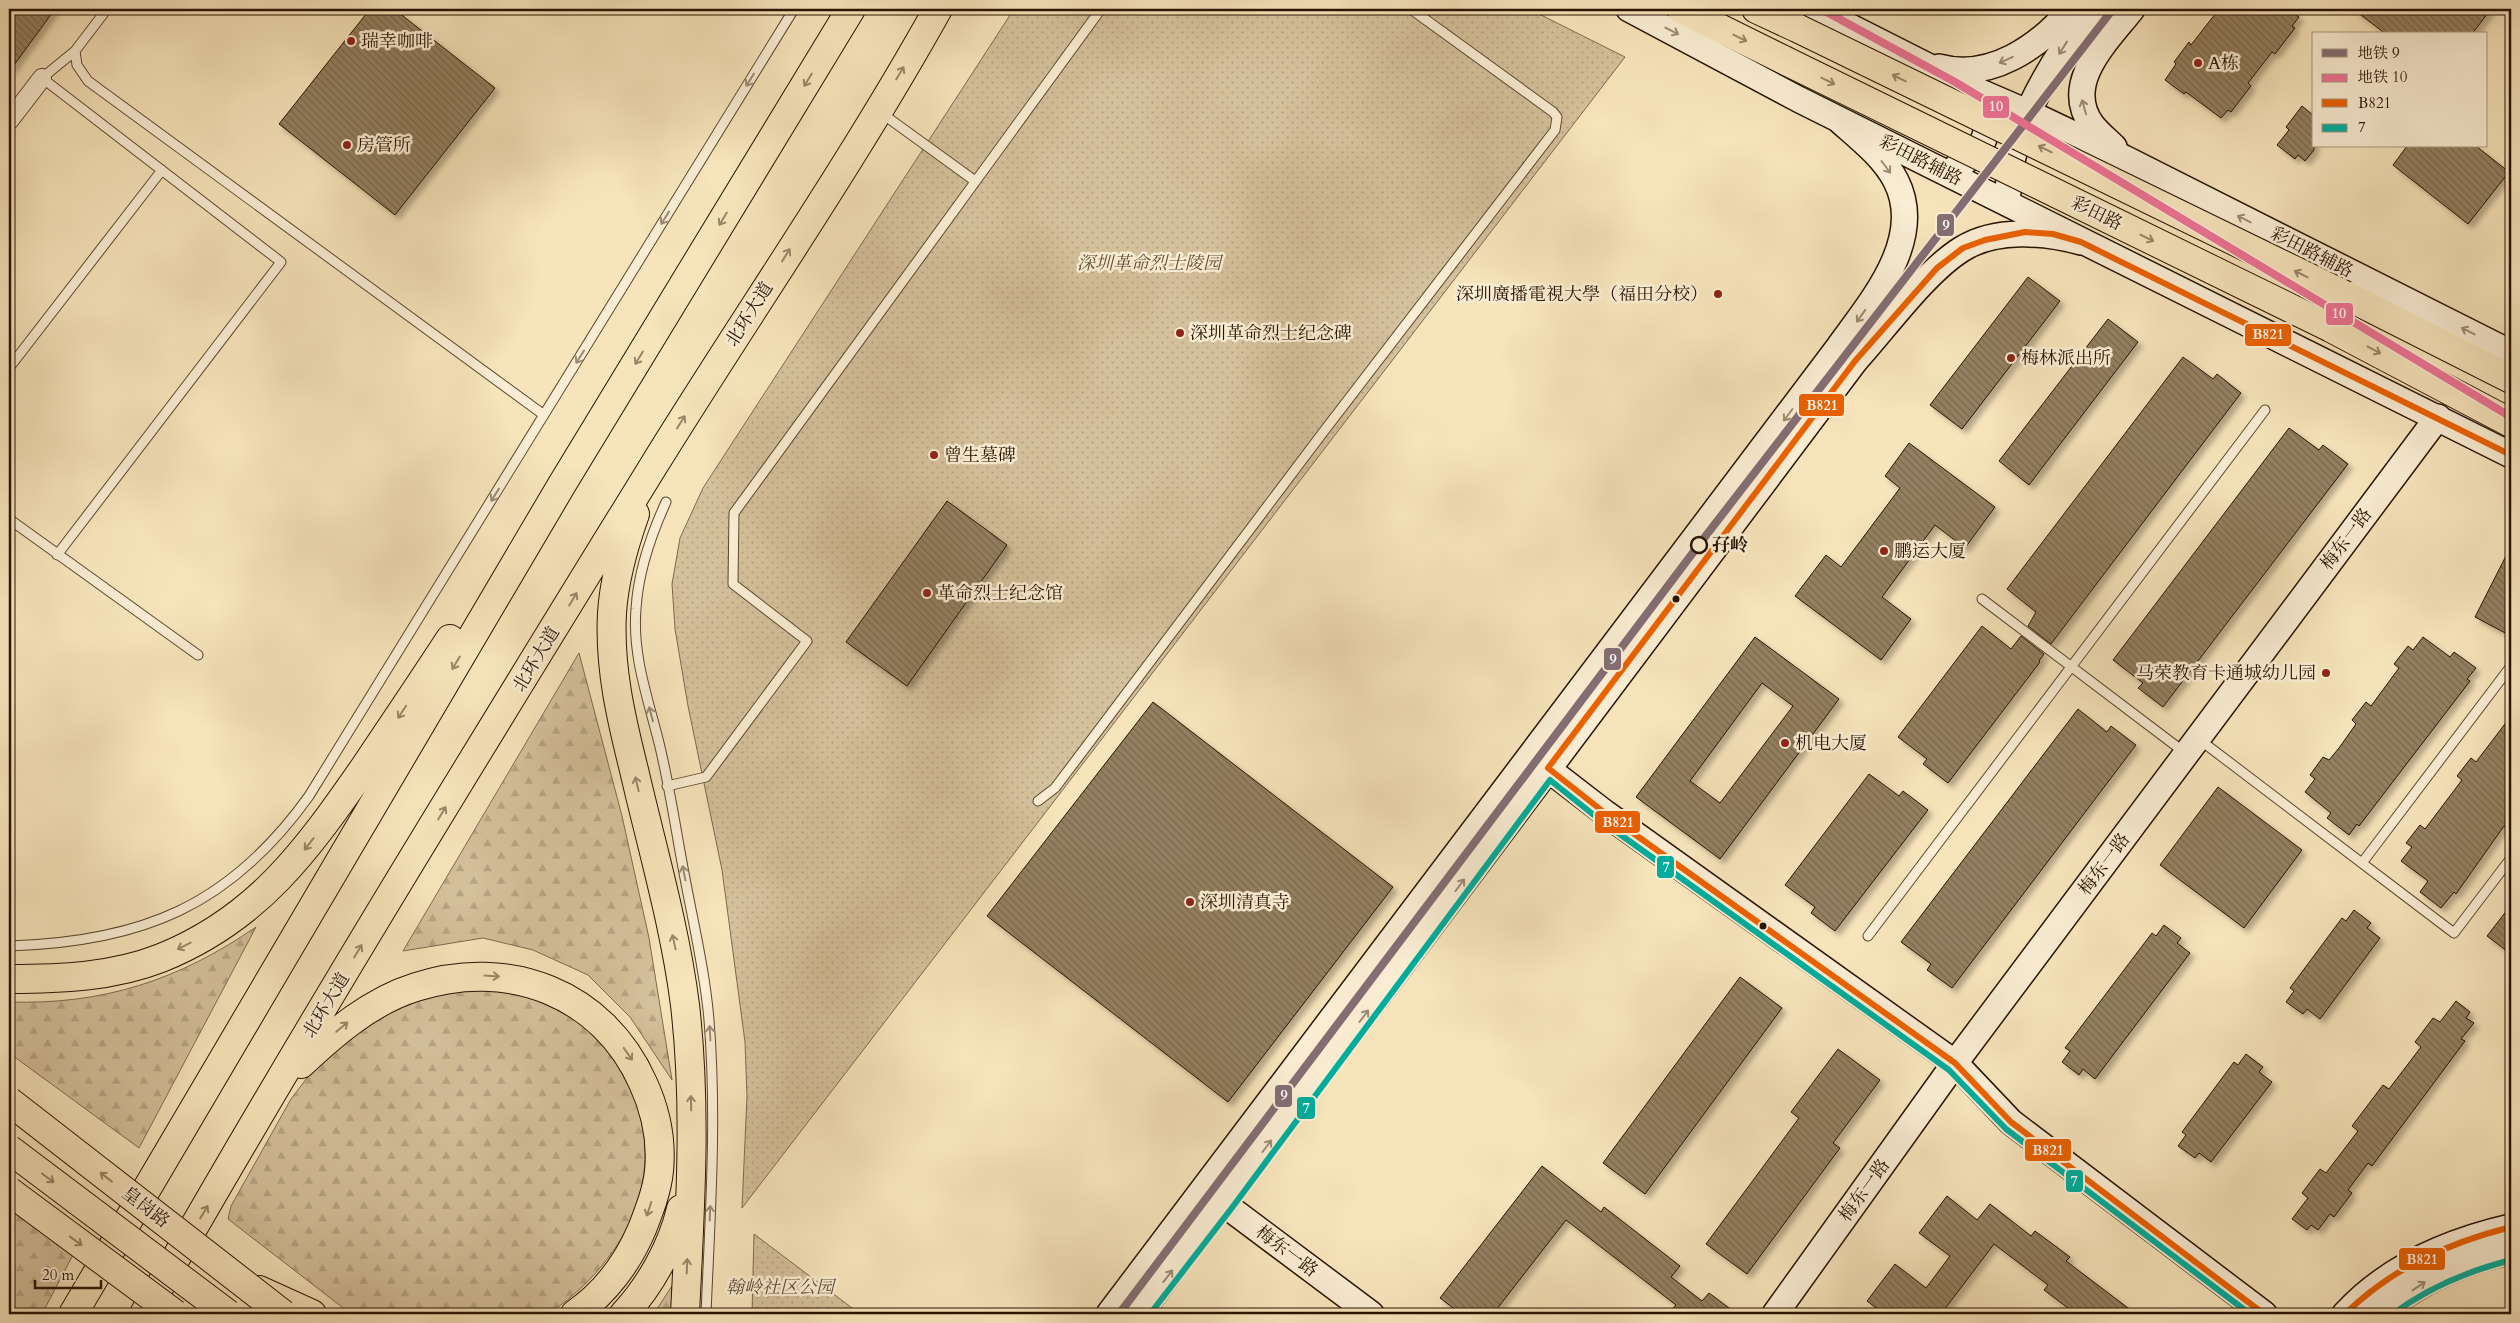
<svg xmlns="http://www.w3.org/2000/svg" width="2520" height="1323" font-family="Cardo,'Noto Serif SC',serif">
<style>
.forest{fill:url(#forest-firs);stroke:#7e6a4e}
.park{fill:url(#park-dots);stroke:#7e6a4e}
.building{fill:url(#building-back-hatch);stroke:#281300;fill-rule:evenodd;filter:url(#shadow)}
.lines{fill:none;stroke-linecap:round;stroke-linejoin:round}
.lane-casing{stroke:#5c472f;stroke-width:11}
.street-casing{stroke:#5c472f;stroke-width:20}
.secondary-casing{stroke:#281300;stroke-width:28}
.primary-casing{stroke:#281300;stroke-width:30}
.highway-casing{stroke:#281300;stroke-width:30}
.lane{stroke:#faedd3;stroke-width:9}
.street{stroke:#faedd3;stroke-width:18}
.secondary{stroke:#faedd3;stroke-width:25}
.primary{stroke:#f7e4bb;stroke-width:28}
.highway{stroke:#f7e4bb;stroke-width:28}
.primary-bridge-casing{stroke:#281300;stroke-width:30;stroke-linecap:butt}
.highway-bridge-casing{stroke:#281300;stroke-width:30;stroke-linecap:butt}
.primary-bridge{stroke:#f7e4bb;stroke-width:28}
.highway-bridge{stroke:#f7e4bb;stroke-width:28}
.bus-1-casing{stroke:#faedd3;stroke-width:10}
.bus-2-casing{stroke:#faedd3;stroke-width:10}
.bus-1{stroke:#eb6100;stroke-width:6}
.bus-2{stroke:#01ad9c;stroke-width:6}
.metro-1-casing{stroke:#faedd3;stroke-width:11}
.metro-2-casing{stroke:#faedd3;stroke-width:11}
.metro-1{stroke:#846e74;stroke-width:8}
.metro-2{stroke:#ee7296;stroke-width:8}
.oneway{stroke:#9c8b74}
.oneway2{stroke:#9a8667}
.poi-dot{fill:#8f2418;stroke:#faedd3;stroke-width:2}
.stop-dot{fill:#faedd3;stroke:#281300;stroke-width:2.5}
.bus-dot{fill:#281300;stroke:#faedd3;stroke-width:2}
.labels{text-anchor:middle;stroke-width:5;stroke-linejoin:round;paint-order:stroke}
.poi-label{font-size:18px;fill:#281300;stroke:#faedd3;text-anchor:start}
.street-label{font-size:18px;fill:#281300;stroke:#faedd3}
.park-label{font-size:18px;font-style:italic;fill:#645036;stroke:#faedd3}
.stop-label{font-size:18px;font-weight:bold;fill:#281300;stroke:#faedd3;text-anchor:start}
.line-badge{stroke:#faedd3;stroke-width:2}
.badge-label{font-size:14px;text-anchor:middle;font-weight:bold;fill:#fff}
</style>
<defs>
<pattern id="forest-firs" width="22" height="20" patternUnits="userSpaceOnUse" patternTransform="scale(1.25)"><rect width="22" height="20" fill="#d4c09b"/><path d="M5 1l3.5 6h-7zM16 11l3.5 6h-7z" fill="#b6a484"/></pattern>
<pattern id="park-dots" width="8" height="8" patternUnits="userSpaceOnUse" patternTransform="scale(1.25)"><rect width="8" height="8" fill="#d4c09b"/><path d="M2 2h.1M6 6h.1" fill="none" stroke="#b6a484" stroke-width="1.8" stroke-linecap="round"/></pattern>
<pattern id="building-back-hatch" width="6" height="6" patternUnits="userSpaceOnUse" patternTransform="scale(1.25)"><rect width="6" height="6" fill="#948061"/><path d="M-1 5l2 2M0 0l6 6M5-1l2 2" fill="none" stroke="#79684e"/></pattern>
<filter id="shadow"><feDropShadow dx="4.5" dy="4.5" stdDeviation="2.5" flood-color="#0004"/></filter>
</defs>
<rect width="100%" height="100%" fill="#f7e4bb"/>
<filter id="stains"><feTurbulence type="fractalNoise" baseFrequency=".004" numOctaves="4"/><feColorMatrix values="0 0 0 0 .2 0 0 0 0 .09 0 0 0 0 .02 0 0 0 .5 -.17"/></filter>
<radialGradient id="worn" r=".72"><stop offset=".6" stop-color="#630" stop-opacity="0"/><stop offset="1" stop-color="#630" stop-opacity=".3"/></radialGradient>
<!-- forest -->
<path class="forest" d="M579 653 622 816 649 938 672 1080 630 1017 588 975 533 950 483 938 403 951Z
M256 927 139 1148 9 1053V1002C103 1005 179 980 256 927Z
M498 988C529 997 558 1006 584 1027 601 1041 614 1058 624 1077 665 1150 643 1228 585 1284 574 1295 561 1306 547 1314H351L228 1219 231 1206 291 1099 310 1074 354 1031 428 992Z
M9 1209 74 1253 42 1314H9Z
M672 1286 671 1314H653L655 1312Z"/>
<!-- park -->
<path class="park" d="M1014 9H1529L1625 57 742 1208 747 1096 745 1042 722 870 688 706 675 629 672 584 680 538 703 488Z
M754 1234 860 1314H752Z"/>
<!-- building -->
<path class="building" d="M9 9H55L9 72Z
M370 9H394L495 88 395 215 279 124Z
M2219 9H2289L2299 17 2292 26 2295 28 2275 54 2272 52 2248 83 2251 86 2231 112 2228 110 2221 118 2186 92 2184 94 2165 80 2176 64 2174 62 2189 42 2191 45Z
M2353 9H2491L2472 34H2386Z
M2302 106 2314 116V150L2305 161 2298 155 2295 159 2277 145 2289 130 2286 127Z
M2407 146H2476L2509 172 2468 224 2393 165Z
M2028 277 2060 301 1962 429 1930 405Z
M2108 319 2138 342 2029 485 1999 461Z
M2183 357 2213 379 2217 374 2241 393 2051 644 2028 626 2036 612 2007 589Z
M2289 428 2319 450 2323 445 2348 464 2163 707 2138 688 2143 683 2113 660Z
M1909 443 1995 507 1965 548 1935 525 1882 597 1911 619 1881 660 1795 596 1826 555 1841 567 1900 488 1885 476Z
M947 501 1007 545 907 686 846 642Z
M2511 546V636L2475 617Z
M1982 626 2011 649 2021 636 2044 654 2039 661 2040 662 1948 783 1923 764 1927 759 1898 737Z
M1755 637 1839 699 1720 859 1636 797ZM1762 683 1793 706 1720 803 1690 781Z
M2423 637 2450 657 2454 652 2476 668 2467 679 2470 681 2359 826 2357 824 2349 835 2327 818 2331 813 2305 792 2315 779 2310 775 2323 757 2329 760 2339 748 2356 724 2352 720 2366 702 2371 706 2399 668 2394 664 2408 646 2413 650Z
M1153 702 1393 887 1228 1102 987 916Z
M2078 709 2107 732 2111 726 2136 745 1952 988 1927 970 1931 964 1901 942Z
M2511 716V831L2504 826 2456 894 2454 892 2441 908 2420 892 2428 881 2401 861 2412 847 2406 843 2420 825 2425 829 2462 780 2457 776 2471 758 2476 762Z
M1869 774 1899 796 1903 791 1928 810 1835 931 1811 913 1815 907 1785 885Z
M2218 787 2302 850 2244 928 2160 865Z
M2511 905V954L2487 936Z
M2354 910 2371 923 2367 928 2380 938 2320 1019 2307 1009 2303 1014 2286 1002 2294 991 2290 988 2342 918 2346 921Z
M2164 925 2181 938 2177 943 2190 953 2095 1079 2083 1069 2079 1075 2062 1062 2070 1051 2065 1048 2152 933 2156 936Z
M1740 977 1782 1008 1645 1194 1603 1163Z
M2456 1001 2470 1012 2466 1018 2474 1023 2461 1039 2465 1041 2372 1166 2368 1163 2348 1190 2352 1193 2334 1217 2330 1214 2318 1230 2311 1225 2307 1230 2292 1219 2308 1198 2302 1193 2320 1169 2326 1173 2358 1131 2352 1126 2383 1085 2389 1089 2421 1047 2415 1042 2433 1018 2440 1022Z
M1838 1049 1880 1080 1833 1143 1840 1148 1747 1274 1706 1244 1799 1118 1791 1112Z
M2246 1054 2263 1067 2259 1072 2272 1082 2211 1162 2199 1153 2195 1158 2178 1146 2186 1135 2182 1132 2234 1062 2238 1065Z
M1542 1166 1601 1212 1604 1207 1680 1266 1671 1277 1702 1301 1709 1293 1737 1314H1668L1676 1305 1566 1220 1493 1314H1461L1440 1298Z
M1947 1196 1977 1220 1990 1204 2031 1236 2035 1231 2070 1257 2066 1261 2136 1314H2076L2044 1290 2048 1285 1994 1244 1941 1314H1884L1867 1301 1895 1264 1926 1288 1950 1256 1919 1233Z"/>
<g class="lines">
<!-- lane casing -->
<g class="lane-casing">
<path id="lane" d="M107 9 75 51 77 65 88 81 544 415
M880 112 975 181
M9 368 162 170
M666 502C651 535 638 573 636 609 632 657 649 701 660 747 670 789 676 831 684 873 693 922 705 971 709 1020 717 1118 710 1217 706 1314
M9 519 198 655
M57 555 281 262 42 78 75 51
M1982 599 2184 752
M2200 740 2454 933 2511 858
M667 786 706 777 807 641 733 584 734 513 1101 9
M1038 801 1055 788 1321 435 1555 130 1557 117 1553 112 1411 9
M2362 863 2511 666
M1868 936 2265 410
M9 946C142 942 230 906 309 796L794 9"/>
</g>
<!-- street casing -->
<g class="street-casing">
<path id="street" d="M9 121 42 78"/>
</g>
<!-- secondary casing -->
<g class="secondary-casing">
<path id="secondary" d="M1629 9 1798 99 2511 455
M1815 9 1969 87 2029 113 2124 158 2511 353
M1939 67C1991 81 2040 46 2071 9
M2114 147C2107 140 2098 133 2092 125 2061 83 2108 40 2132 9
M1958 165C1982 154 1995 127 1982 103
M2008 192C2010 128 2054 58 2092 9
M1535 759 1605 813 1955 1063 2011 1122 2264 1314
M1212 1195 1371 1314
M1109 1314 1838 348C1870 303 1926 240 1896 181 1884 157 1859 138 1839 120
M1139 1314 1855 361C1885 328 1925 272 1962 249 1995 228 2045 232 2081 242
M1775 1314 1955 1063 2438 417
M2345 1314C2388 1267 2450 1241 2511 1227
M2379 1314C2419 1282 2461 1262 2511 1251"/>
</g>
<!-- primary casing -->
<g class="primary-casing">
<path id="primary" d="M1681 9 1784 60
M1756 9 1797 28
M2345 295 2511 379
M2331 328 2511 423"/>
</g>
<!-- highway casing -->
<g class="highway-casing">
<path id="highway" d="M635 514C624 545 614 581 612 613 609 667 621 718 634 770 652 848 675 926 685 1005 697 1108 690 1211 685 1314
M9 979C60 979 113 977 161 958 258 919 307 850 364 768 393 725 422 682 450 639
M301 1064C335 1032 371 1001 416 987 508 957 603 993 643 1083 656 1111 662 1140 659 1171 657 1191 649 1211 642 1229 628 1262 605 1293 575 1314
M259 1290 312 1314
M73 1314 561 486 851 9
M144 1314C307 1027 481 746 654 465 748 313 851 165 938 9
M624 1314C650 1286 672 1247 681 1209"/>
</g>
<!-- lane -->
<use href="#lane" class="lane"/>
<!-- street -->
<use href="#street" class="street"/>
<!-- secondary -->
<use href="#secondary" class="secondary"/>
<!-- primary -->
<use href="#primary" class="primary"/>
<!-- highway -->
<use href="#highway" class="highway"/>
<!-- primary-bridge casing -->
<g class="primary-bridge-casing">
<path id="primary-bridge" d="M1797 28 2345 295
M1784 60 2331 328"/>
</g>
<!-- highway-bridge casing -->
<g class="highway-bridge-casing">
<path id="highway-bridge" d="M9 1101 283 1314
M9 1149 228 1314
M9 1191 175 1314"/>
</g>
<!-- primary-bridge -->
<use href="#primary-bridge" class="primary-bridge"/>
<!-- highway-bridge -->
<use href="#highway-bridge" class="highway-bridge"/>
<!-- bus-1 casing -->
<g class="bus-1-casing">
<path id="bus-1" d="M2264 1314 2011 1122 1955 1063 1605 813 1548 768 1855 361 1937 268 1963 248 1985 240 2025 232 2053 234 2081 242 2511 455
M2345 1314C2392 1268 2448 1243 2511 1227"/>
</g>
<!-- bus-2 casing -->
<g class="bus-2-casing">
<path id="bus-2" d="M1150 1314 1231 1209 1550 780 1600 820 1949 1070 2006 1129 2250 1314
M2393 1314C2429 1287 2468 1271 2511 1260"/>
</g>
<!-- bus-1 -->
<use href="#bus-1" class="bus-1"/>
<!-- bus-2 -->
<use href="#bus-2" class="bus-2"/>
<!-- metro-1 casing -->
<g class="metro-1-casing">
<path id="metro-1" d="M1119 1314 1701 542 2113 9"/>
</g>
<!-- metro-2 casing -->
<g class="metro-2-casing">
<path id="metro-2" d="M1821 9 1955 82 2511 417"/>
</g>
<!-- metro-1 -->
<use href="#metro-1" class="metro-1"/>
<!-- metro-2 -->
<use href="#metro-2" class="metro-2"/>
</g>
<!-- one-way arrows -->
<defs><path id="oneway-shaft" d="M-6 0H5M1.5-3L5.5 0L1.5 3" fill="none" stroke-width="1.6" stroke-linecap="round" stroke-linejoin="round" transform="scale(1.25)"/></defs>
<g class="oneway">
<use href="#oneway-shaft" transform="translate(1672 31) rotate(27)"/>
<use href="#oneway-shaft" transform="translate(2063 48) rotate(122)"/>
<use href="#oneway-shaft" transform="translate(2006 60) rotate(156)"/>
<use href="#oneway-shaft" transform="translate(750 80) rotate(122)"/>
<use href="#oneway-shaft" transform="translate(2084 107) rotate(-106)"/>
<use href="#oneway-shaft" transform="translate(1886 167) rotate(53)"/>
<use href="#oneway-shaft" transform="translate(665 218) rotate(122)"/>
<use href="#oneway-shaft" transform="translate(2244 219) rotate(-153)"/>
<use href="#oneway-shaft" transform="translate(1861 316) rotate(125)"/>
<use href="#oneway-shaft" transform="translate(2468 331) rotate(-153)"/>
<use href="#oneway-shaft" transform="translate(580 357) rotate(122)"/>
<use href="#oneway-shaft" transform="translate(1788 415) rotate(127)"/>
<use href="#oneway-shaft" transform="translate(495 495) rotate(122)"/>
<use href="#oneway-shaft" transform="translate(651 714) rotate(-105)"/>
<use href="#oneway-shaft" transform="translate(684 873) rotate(-101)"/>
<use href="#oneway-shaft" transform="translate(1460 885) rotate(-53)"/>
<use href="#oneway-shaft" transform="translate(1364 1016) rotate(-53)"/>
<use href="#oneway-shaft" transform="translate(710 1033) rotate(-93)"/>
<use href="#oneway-shaft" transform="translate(1267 1146) rotate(-53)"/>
<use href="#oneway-shaft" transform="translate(710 1213) rotate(-88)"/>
<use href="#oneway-shaft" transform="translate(1168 1276) rotate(-52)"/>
<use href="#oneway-shaft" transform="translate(2419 1286) rotate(-33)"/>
</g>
<g class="oneway2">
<use href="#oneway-shaft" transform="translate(1740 38) rotate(26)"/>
<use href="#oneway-shaft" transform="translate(900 73) rotate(-59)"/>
<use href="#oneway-shaft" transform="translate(1899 78) rotate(-154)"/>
<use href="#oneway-shaft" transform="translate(808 80) rotate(121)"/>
<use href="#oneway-shaft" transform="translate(1828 81) rotate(26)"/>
<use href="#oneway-shaft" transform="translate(2045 149) rotate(-154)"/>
<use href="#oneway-shaft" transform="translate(723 219) rotate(121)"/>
<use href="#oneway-shaft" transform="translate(2147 238) rotate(26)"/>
<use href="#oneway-shaft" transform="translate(786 255) rotate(-58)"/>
<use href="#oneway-shaft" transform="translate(2301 274) rotate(-154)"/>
<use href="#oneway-shaft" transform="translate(2374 350) rotate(28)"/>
<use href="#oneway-shaft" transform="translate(639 358) rotate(121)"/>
<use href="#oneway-shaft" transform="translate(681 422) rotate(-58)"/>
<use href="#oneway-shaft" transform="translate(573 599) rotate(-59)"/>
<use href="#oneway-shaft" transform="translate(456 663) rotate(121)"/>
<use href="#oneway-shaft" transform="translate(402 712) rotate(123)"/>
<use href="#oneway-shaft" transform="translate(637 784) rotate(-103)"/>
<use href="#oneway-shaft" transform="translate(442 813) rotate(-59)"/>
<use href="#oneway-shaft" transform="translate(309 844) rotate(128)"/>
<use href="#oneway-shaft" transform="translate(674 942) rotate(-102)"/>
<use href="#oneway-shaft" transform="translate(184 946) rotate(153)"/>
<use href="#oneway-shaft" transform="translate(358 951) rotate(-59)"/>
<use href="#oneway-shaft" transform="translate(492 976) rotate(4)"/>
<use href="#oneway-shaft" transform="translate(342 1027) rotate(-40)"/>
<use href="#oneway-shaft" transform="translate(628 1054) rotate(55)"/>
<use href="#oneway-shaft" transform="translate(691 1103) rotate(-91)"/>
<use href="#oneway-shaft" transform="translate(106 1177) rotate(-142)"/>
<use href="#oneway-shaft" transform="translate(48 1178) rotate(37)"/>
<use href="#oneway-shaft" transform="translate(649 1209) rotate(108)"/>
<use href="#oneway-shaft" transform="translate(204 1212) rotate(-59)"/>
<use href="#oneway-shaft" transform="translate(76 1241) rotate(36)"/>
<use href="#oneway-shaft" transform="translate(687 1266) rotate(-88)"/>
</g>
<!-- markers -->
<g class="poi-dot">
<circle cx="351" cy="41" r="5"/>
<circle cx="2198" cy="63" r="5"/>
<circle cx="347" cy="145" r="5"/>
<circle cx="1718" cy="294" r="5"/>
<circle cx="1180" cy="333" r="5"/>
<circle cx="2011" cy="358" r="5"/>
<circle cx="934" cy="455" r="5"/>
<circle cx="1884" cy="551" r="5"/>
<circle cx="927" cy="593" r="5"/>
<circle cx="2326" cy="673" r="5"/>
<circle cx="1785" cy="743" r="5"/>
<circle cx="1190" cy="902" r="5"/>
</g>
<circle class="stop-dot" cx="1699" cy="545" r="8"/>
<g class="bus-dot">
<circle cx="1676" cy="599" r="4.5"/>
<circle cx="1763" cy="926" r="4.5"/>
</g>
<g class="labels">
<!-- poi labels -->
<g class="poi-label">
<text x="361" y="47">瑞幸咖啡</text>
<text x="2208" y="69">A栋</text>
<text x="357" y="151">房管所</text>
<text x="1708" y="300" text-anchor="end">深圳廣播電視大學（福田分校）</text>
<text x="1190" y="339">深圳革命烈士纪念碑</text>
<text x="2021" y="364">梅林派出所</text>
<text x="944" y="461">曾生墓碑</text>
<text x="1894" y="557">鹏运大厦</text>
<text x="937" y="599">革命烈士纪念馆</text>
<text x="2316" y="679" text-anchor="end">马荣教育卡通城幼儿园</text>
<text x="1795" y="749">机电大厦</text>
<text x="1200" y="908">深圳清真寺</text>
</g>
<!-- street labels -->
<g class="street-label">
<text transform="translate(1921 160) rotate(27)" y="6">彩田路辅路</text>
<text transform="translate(2097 213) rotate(26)" y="6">彩田路</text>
<text transform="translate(2312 252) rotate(27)" y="6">彩田路辅路</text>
<text transform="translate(749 314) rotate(-58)" y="6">北环大道</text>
<text transform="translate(2346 539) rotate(-53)" y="6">梅东一路</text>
<text transform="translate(536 659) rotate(-59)" y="6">北环大道</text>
<text transform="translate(2104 864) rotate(-53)" y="6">梅东一路</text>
<text transform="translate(326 1005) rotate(-59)" y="6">北环大道</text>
<text transform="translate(1864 1190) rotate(-54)" y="6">梅东一路</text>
<text transform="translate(146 1207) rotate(38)" y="6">皇岗路</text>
<text transform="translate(1287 1251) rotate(37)" y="6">梅东一路</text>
</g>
<!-- park labels -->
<g class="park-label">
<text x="1149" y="269">深圳革命烈士陵园</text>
<text x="780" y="1293">翰岭社区公园</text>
</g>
<!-- stop labels -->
<g class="stop-label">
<text x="1712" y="551">孖岭</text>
</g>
</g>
<g class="line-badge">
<rect x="1982" y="95" width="28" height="24" rx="5" fill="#ee7296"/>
<rect x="1936" y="213" width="19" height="24" rx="5" fill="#846e74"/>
<rect x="2325" y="302" width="29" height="24" rx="5" fill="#ee7296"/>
<rect x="2244" y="323" width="48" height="24" rx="5" fill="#eb6100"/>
<rect x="1798" y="393" width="47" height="24" rx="5" fill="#eb6100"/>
<rect x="1603" y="647" width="19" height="24" rx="5" fill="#846e74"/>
<rect x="1594" y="810" width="47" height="24" rx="5" fill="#eb6100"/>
<rect x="1656" y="855" width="19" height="24" rx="5" fill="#01ad9c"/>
<rect x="1274" y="1084" width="19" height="24" rx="5" fill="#846e74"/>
<rect x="1296" y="1096" width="20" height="24" rx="5" fill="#01ad9c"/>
<rect x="2024" y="1138" width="48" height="24" rx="5" fill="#eb6100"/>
<rect x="2065" y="1169" width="19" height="24" rx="5" fill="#01ad9c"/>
<rect x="2398" y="1247" width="48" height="24" rx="5" fill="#eb6100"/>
</g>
<g class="badge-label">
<text x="1996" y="111">10</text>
<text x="1946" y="230">9</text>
<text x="2339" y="318">10</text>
<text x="2268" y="339">B821</text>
<text x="1822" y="410">B821</text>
<text x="1613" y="664">9</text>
<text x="1618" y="827">B821</text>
<text x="1666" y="872">7</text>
<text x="1284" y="1100">9</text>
<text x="1306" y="1113">7</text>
<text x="2048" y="1155">B821</text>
<text x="2074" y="1186">7</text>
<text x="2422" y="1264">B821</text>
</g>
<!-- margin -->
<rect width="2520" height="1323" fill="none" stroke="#f7e4bb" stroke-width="30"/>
<rect x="10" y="10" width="2500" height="1303" fill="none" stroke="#281300" stroke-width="2.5"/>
<rect x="15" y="15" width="2490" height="1293" fill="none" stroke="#281300"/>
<!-- legend -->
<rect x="2312" y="32" width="175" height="115" fill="#faedd3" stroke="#a6967f"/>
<rect x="2322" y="49" width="25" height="8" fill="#846e74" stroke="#a6967f"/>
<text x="2358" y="58" font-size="15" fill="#281300">地铁 9</text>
<rect x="2322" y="74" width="25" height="8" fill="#ee7296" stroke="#a6967f"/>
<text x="2358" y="82" font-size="15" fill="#281300">地铁 10</text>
<rect x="2322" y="99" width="25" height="8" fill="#eb6100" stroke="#a6967f"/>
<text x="2358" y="108" font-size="15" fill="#281300">B821</text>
<rect x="2322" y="124" width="25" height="8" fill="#01ad9c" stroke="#a6967f"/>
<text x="2358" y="132" font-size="15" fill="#281300">7</text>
<!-- scale -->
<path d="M35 1280v8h66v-8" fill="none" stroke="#281300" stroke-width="2.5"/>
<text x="42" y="1280" font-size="15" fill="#281300" stroke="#faedd3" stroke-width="4" paint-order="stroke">20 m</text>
<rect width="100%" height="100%" filter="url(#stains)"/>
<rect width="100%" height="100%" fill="url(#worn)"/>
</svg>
